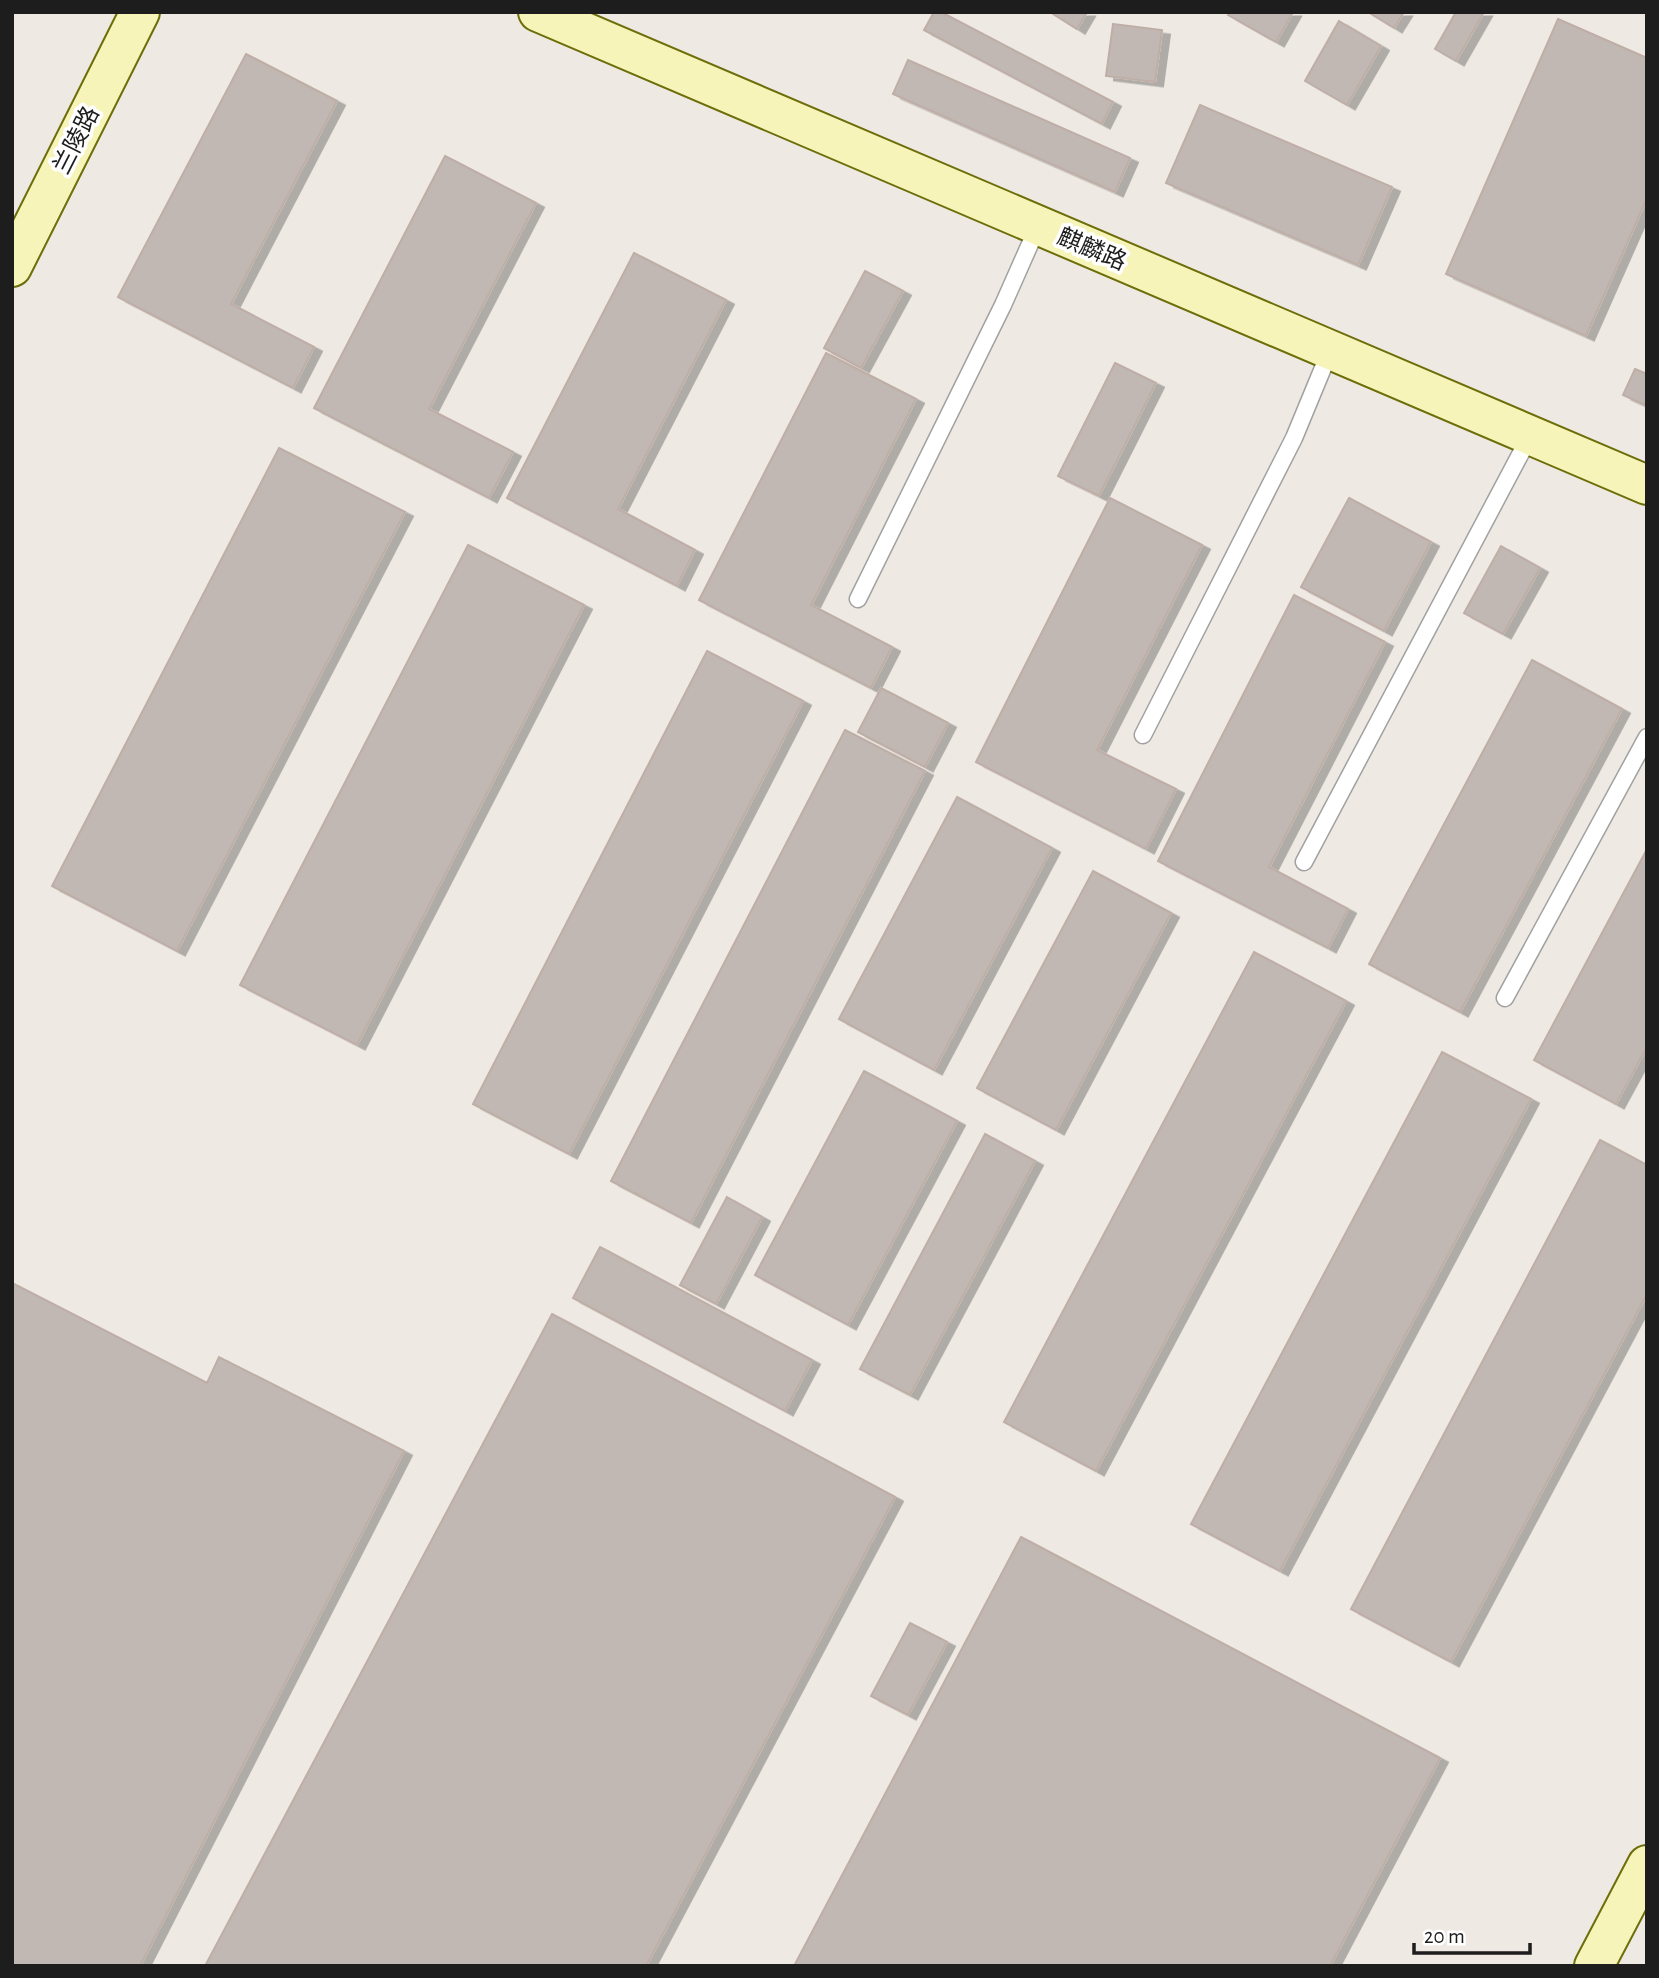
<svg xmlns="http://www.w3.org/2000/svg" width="1659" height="1978" font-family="'Alegreya Sans','Noto Sans SC',sans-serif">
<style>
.building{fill:#c2b8b3;stroke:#bfaea6;stroke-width:2;filter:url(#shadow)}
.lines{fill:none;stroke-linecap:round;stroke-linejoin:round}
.lane-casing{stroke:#a1a1a1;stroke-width:19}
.secondary-casing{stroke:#6d6e09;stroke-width:42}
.lane{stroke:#fff;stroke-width:16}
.secondary{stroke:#f6f4b8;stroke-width:38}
.labels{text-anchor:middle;stroke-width:7;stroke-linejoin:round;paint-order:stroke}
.street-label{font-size:24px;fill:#1d1d1d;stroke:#fff}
</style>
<defs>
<filter id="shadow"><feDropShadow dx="8" dy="4.5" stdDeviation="0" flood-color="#0004"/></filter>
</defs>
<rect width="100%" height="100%" fill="#eee9e3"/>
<!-- building -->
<path class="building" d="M934 12H941L1113 102 1102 124 924 30Z
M1050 12H1087L1077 29Z
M1230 12H1293L1276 42 1228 15Z
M1368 12H1404L1394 28Z
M1456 12H1484L1456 61 1435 49Z
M1558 19 1647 58V198L1586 336 1446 274Z
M1339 21 1381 46 1347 105 1305 81Z
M1113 24 1162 30 1155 82 1106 76Z
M246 54 337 101 231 304 314 347 293 388 118 297Z
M908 60 1130 158 1115 192 893 94Z
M1200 105 1392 187 1358 265 1166 183Z
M445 156 536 203 429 409 513 452 489 498 314 408Z
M634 253 726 300 618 509 695 550 677 586 507 498Z
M865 271 903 291 861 368 824 348Z
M826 353 916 399 811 605 892 647 871 688 699 600Z
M1115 363 1156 383 1099 496 1058 476Z
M1635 369 1647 374V406L1623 395Z
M279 448 405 512 177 951 52 886Z
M1110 498 1202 545 1097 750 1176 789 1146 849 976 762Z
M1349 498 1431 542 1384 631 1301 587Z
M468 545 584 605 357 1045 240 985Z
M1501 546 1540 568 1503 634 1464 613Z
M1294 595 1385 642 1269 867 1348 909 1328 948 1158 861Z
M707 651 803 701 569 1154 473 1104Z
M1532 660 1622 709 1460 1012 1369 964Z
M881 688 948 723 925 767 858 732Z
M845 730 925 771 691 1223 611 1181Z
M957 797 1052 848 934 1070 839 1019Z
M1647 849V1047L1616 1104 1534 1060Z
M1093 871 1171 913 1056 1130 977 1088Z
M1254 952 1346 1001 1096 1471 1004 1422Z
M1442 1052 1531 1099 1280 1571 1191 1524Z
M864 1071 957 1121 848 1325 755 1275Z
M985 1134 1035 1161 910 1395 860 1369Z
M1600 1140 1647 1165V1294L1451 1662 1351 1609Z
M727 1197 762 1217 716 1304 680 1285Z
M600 1247 812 1360 785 1411 573 1298Z
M12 1283 207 1383 219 1357 404 1451 140 1966H12Z
M552 1314 895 1497 646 1966H205Z
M1021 1537 1440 1758 1330 1966H794Z
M910 1623 947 1642 908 1715 871 1696Z"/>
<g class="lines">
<!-- lane casing -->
<g class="lane-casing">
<path id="lane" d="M858 599 1003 305 1038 226
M1143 735 1294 438 1330 351
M1304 862 1530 436
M1505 998 1647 737"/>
</g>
<!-- secondary casing -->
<g class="secondary-casing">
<path id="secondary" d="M538 12 1647 485
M12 267 140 12
M1594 1966 1647 1865"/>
</g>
<!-- lane -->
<use href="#lane" class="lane"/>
<!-- secondary -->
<use href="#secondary" class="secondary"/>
</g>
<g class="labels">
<!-- street labels -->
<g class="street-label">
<text transform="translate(76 140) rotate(-63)" y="8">兰陵路</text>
<text transform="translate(1092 249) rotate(23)" y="8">麒麟路</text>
</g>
</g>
<!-- border -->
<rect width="1659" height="1978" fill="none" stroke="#1d1d1d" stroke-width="28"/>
<!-- scale -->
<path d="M1414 1943v10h116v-10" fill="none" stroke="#1d1d1d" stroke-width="3.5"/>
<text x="1424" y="1943" font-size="21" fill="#1d1d1d" stroke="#ffffff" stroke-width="5" paint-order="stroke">20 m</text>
</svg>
